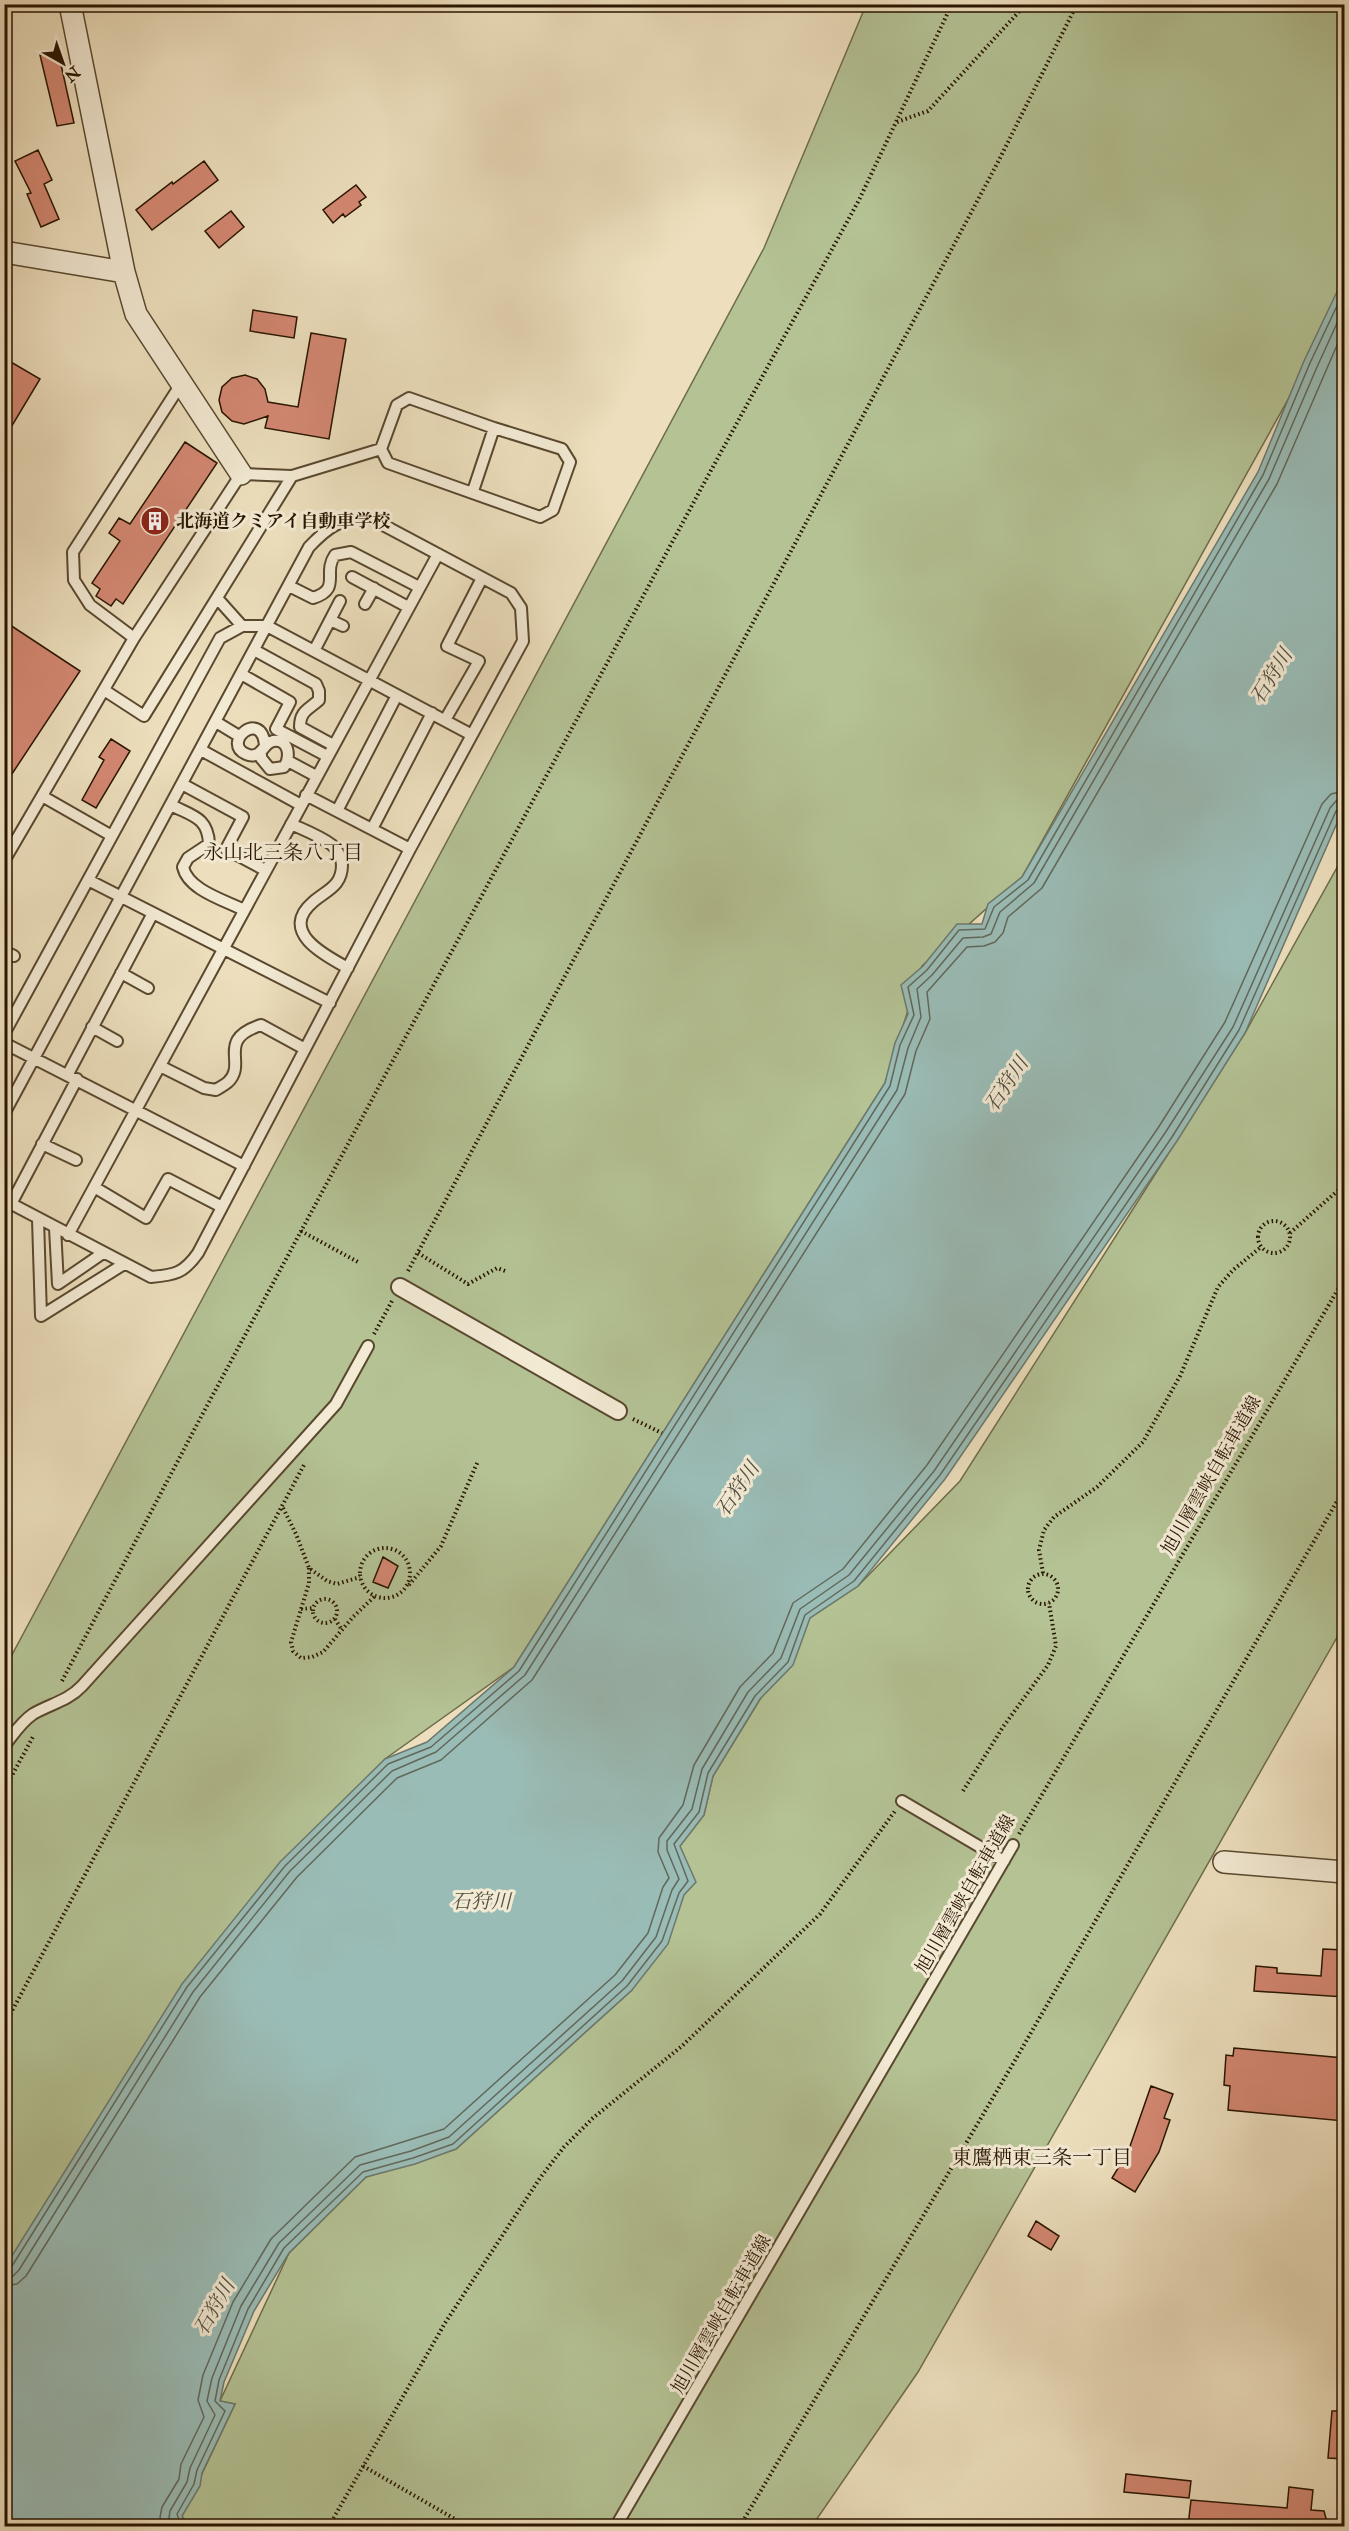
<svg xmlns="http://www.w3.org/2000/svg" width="1349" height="2531" font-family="'IM FELL Double Pica','Noto Serif JP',serif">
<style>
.green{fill:#b4c294;stroke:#6e6c4a;stroke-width:1.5}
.water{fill:#9abcb6;stroke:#6c796d;stroke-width:1.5}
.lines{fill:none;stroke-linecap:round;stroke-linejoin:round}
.shore{stroke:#61685b;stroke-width:1.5}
.building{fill:#d48873;stroke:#281500;stroke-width:1.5}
.service-casing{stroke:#59482f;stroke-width:14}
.pedestrian-casing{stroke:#59482f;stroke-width:20}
.minor-casing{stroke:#59482f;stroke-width:24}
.path{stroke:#281500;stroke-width:4;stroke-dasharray:1.5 3;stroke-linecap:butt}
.service{stroke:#f3ead4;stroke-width:10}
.pedestrian{stroke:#f3ead4;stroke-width:16}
.minor{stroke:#f3ead4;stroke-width:21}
.labels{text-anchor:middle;stroke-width:6;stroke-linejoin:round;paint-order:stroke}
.poi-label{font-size:18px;font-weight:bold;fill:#281500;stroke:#f3ead4;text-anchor:start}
.street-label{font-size:18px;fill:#281500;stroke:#f3ead4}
.water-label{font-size:20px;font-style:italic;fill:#504f40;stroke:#f3ead4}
.neighbourhood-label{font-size:20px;fill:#281500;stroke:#f3ead4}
</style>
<rect width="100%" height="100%" fill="#eddfbd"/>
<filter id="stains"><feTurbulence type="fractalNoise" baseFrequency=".00333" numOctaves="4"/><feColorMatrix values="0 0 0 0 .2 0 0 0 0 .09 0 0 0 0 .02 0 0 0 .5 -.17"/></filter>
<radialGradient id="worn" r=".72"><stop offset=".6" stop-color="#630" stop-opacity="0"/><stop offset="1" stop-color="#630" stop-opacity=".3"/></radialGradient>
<!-- green -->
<path class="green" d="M866 5H1344V299L1022 877 922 966 885 1083 514 1667 385 1759 5 2294V1668L764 248Z
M1344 855V1625L918 2372 812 2526H187L182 2516 235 2404 220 2401 289 2253 366 2177 456 2149 632 1990 680 1846 704 1815 713 1776 810 1618 858 1586 960 1481 1245 1033Z"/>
<!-- water -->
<path class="water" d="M1344 277V807L1245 1033 1177 1141 945 1479 858 1586 810 1618 793 1665 760 1699 713 1776 704 1815 680 1846 696 1882 684 1895 668 1944 632 1990 456 2149 415 2164 366 2177 289 2253 254 2311 224 2382 220 2401 235 2404 202 2473 200 2486 182 2516 187 2526H5V2267L182 1984 280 1862 385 1759 427 1742 514 1667 885 1083 895 1043 908 1014 901 985 923 966 957 924H982L988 904 1022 877 1258 472 1304 361Z"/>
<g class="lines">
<!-- shore -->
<path class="shore" d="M4 2269 12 2266 187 1987 285 1866 388 1764 431 1747 519 1671 890 1086 900 1045 914 1015 908 987 927 970 959 930 985 929 994 907 1028 880 1263 475 1310 363 1344 291
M4 2277 13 2276 19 2270 193 1992 290 1871 392 1771 436 1752 525 1675 897 1090 908 1048 921 1017 917 989 932 975 963 938 983 937 991 934 1000 912 1034 883 1269 479 1317 367 1344 308
M4 2286 17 2284 26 2276 200 1997 297 1877 397 1778 441 1760 532 1680 905 1094 916 1051 930 1019 927 992 967 947 984 946 995 942 1003 933 1008 917 1042 888 1277 484 1344 329
M162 2526 160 2517 162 2507 179 2479 181 2464 204 2417 198 2400 203 2375 233 2302 271 2239 355 2157 444 2129 615 1975 648 1933 663 1887 669 1878 658 1852 659 1838 683 1805 694 1765 740 1687 773 1653 793 1603 843 1569 927 1465 1158 1128 1225 1022 1322 804 1331 794 1344 791
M172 2526 169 2518 170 2511 187 2482 190 2468 215 2415 207 2401 212 2378 241 2306 279 2243 360 2165 411 2151 449 2137 622 1981 656 1937 672 1890 679 1879 667 1850V1841L692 1809 702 1769 748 1692 781 1658 800 1609 849 1575 934 1471 1165 1133 1233 1027 1330 808 1336 801 1344 800
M181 2526 177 2514 194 2484 197 2470 225 2411 215 2401 219 2380 248 2309 284 2248 363 2172 413 2158 453 2144 627 1986 662 1941 679 1893 688 1881 674 1844 699 1812 708 1773 755 1696 788 1662 805 1615 854 1581 940 1475 1172 1137 1239 1030 1336 811 1344 807"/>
</g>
<!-- building -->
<path class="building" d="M58 51 74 123 57 126 40 55Z
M38 150 52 180 44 184 59 219 41 227 27 194 31 193 15 161Z
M204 161 218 180 152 230 136 210 172 182 173 184Z
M356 185 366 197 359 202 361 205 345 217 343 214 333 223 323 210Z
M231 211 244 227 219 248 205 231Z
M253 310 297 317 294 338 250 331Z
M311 333 346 339 329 439 265 428 268 416 244 424 232 421 222 412 219 400 222 387 232 378 245 375 257 379 265 389 268 402 298 407Z
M4 358 40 379 4 439Z
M185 442 217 463 123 604 116 599 111 606 96 596 100 589 92 583 120 541 109 533 119 518 130 524Z
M4 621 80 671 4 786Z
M111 739 130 751 96 808 82 800 104 760 99 757Z
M383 1557 398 1566 388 1588 373 1582Z
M1323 1949 1344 1950V1997L1254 1991 1256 1966 1277 1968V1973L1321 1976Z
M1234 2048 1344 2058V2121L1228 2110 1230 2086 1224 2085 1226 2055 1233 2056Z
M1151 2086 1173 2094 1164 2118 1170 2120 1159 2152 1135 2192 1112 2178 1128 2152Z
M1036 2221 1059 2236 1051 2250 1028 2236Z
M1332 2411H1344V2459L1328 2458Z
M1126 2474 1191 2481 1189 2498 1124 2492Z
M1289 2487 1313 2490 1311 2510 1324 2511 1328 2526H1188L1191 2500 1287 2508Z"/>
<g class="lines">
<!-- service casing -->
<g class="service-casing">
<path id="service" d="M473 491 494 428 562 449 570 462 553 510 540 517 388 463 381 449 397 405 409 398 494 428
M352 577 408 607
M289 586 313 598C342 589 322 573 335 555L351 552 419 587
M217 598 242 626
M365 604 374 588
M330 620 343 626
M134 638 90 605 74 580 73 552 181 384
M254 650 316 684 319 691V700C308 710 300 711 300 727L333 745
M314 651 340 601
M241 674 290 702 276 729 327 756
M104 690 144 716 292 476
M445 720 479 661 447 646 482 578
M216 722 239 736
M201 750 301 805
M261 751V758L270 769 284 767C291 757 289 738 273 741 266 743 264 749 259 753 255 756 250 756 246 754 221 743 261 708 265 745
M288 761 316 776
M182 784 243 817 226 849 265 870
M306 795 410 849
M42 796 112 836
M171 805C192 816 208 817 209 844L188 858 183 867C188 890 224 900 244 910
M337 811 397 695
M291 824C304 830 320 836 332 845 337 849 342 858 342 865 342 886 327 890 313 902 278 932 326 956 348 968
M372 829 432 713
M4 861 134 638 241 474 292 476 381 449
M88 880 330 1003
M4 951 14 956
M121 973 148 988
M92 1027 117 1041
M4 1034 220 638 242 626H267L472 735
M4 1043 244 1166
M160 1066 204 1088 216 1090C220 1087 225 1085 228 1082 248 1063 215 1040 261 1025L305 1049
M68 1074 153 913
M4 1114 309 547C330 525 340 519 370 518L511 593 521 608 523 641 410 849 198 1253C184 1273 175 1275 151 1277L4 1200
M42 1144 76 1160
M94 1187 146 1218 168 1179 222 1207
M11 1204 77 1079
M38 1219 41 1316 124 1264
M55 1228 58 1284 103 1253
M68 1235 438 554
M4 1746C13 1735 21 1722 33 1714 50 1704 68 1701 82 1686L336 1404 368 1346
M902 1801 1004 1861
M616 2526 1013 1845"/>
</g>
<!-- pedestrian casing -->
<g class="pedestrian-casing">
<path id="pedestrian" d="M400 1287 618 1411"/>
</g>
<!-- minor casing -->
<g class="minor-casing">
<path id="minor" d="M70 4 124 272 136 314 241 474
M4 252 124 272
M1224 1862 1344 1872"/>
</g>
<!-- path -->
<path class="path" d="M897 122 928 111 1026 4
M1258 1237a16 16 0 1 1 32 0a16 16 0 1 1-32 0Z
M301 1231 358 1262
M1290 1233 1344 1185
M418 1253 468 1284 497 1268 505 1271
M408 1271 998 162 1077 4
M374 1334 392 1301
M633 1419 662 1433
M283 1508 296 1534 309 1568 327 1581 337 1584 360 1577
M360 1573a25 25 0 1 1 50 0a25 25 0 1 1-50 0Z
M309 1568V1583L291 1642 293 1651 301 1658 312 1657 323 1652 353 1617 375 1596
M1043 1573 1039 1550 1044 1530 1054 1517 1097 1487 1143 1442 1180 1376 1218 1287 1233 1270 1261 1247
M1028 1589a15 15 0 1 1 30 0a15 15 0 1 1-30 0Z
M409 1585 441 1546 478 1461
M313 1611a12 12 0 1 1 24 0a12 12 0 1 1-24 0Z
M301 1609 313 1608
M335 1619 342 1630
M62 1681 202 1415 703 485 859 200 952 4
M4 1790 34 1735
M963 1791 1003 1727 1048 1665 1056 1646 1049 1603
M1019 1834 1344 1279
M4 2026 305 1463
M363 2466 467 2526
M329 2526 445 2323 540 2178 564 2147 593 2118 682 2046 820 1914 895 1811
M740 2526 1017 2057 1344 1489"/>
<!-- service -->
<use href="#service" class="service"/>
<!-- pedestrian -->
<use href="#pedestrian" class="pedestrian"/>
<!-- minor -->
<use href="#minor" class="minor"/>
</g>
<!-- icons -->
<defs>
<g id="building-disc" transform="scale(1.5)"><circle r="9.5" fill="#8f2418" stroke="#f3ead4"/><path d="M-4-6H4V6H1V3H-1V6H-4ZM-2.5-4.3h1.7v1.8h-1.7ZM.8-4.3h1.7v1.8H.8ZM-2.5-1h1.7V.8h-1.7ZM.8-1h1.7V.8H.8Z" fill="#fff"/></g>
</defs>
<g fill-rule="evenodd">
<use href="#building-disc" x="155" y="521"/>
</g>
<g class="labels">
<!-- poi labels -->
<g class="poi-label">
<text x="176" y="527">北海道クミアイ自動車学校</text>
</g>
<!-- street labels -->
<g class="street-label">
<text transform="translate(1211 1475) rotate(-60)" y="6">旭川層雲峡自転車道線</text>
<text transform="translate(965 1894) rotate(-60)" y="6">旭川層雲峡自転車道線</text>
<text transform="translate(721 2314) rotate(-60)" y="6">旭川層雲峡自転車道線</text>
</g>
<!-- water labels -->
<g class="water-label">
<text transform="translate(1271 676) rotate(-58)" y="7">石狩川</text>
<text transform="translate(1006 1084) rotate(-56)" y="7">石狩川</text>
<text transform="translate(737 1489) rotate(-56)" y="7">石狩川</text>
<text x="481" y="1908">石狩川</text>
<text transform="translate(214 2307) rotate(-60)" y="7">石狩川</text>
</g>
<!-- neighbourhood labels -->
<g class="neighbourhood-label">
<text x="283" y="859">永山北三条八丁目</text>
<text x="1042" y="2164">東鷹栖東三条一丁目</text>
</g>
</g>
<!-- margin -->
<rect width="1349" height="2531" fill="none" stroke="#eddfbd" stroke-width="24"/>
<rect x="6" y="6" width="1337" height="2519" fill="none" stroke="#281500" stroke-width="3"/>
<rect x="12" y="12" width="1325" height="2507" fill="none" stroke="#281500" stroke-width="1.5"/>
<!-- north arrow -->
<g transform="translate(63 63) rotate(140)" stroke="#f3ead4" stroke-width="4.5" paint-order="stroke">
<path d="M0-4.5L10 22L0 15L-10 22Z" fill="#281500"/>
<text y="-9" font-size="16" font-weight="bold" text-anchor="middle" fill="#281500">N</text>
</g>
<rect width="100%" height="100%" filter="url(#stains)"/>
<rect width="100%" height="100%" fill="url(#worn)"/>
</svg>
